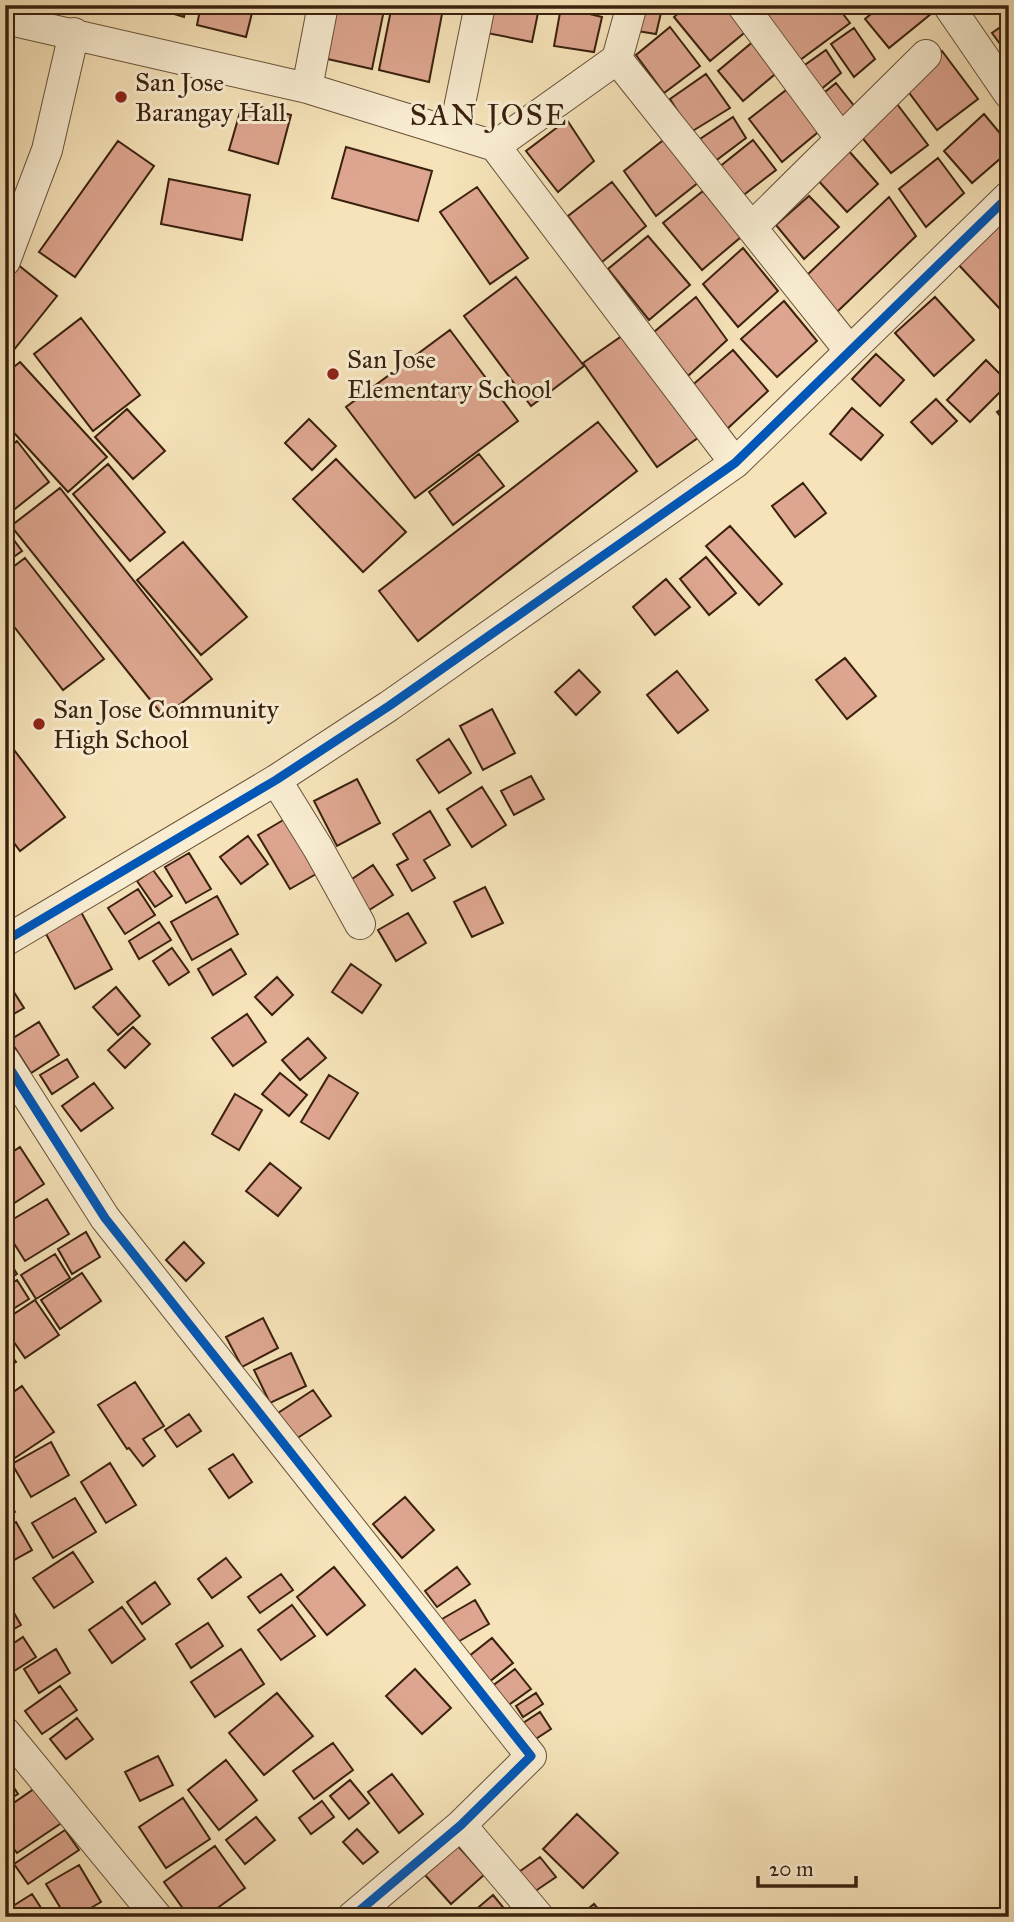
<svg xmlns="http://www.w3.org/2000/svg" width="1014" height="1922" font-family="'IM FELL Great Primer',serif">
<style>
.building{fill:#dea690;stroke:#3a210e;stroke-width:2}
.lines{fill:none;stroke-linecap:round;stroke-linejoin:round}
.minor-casing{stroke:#695239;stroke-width:32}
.minor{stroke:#f9edd2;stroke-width:30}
.cycleway-casing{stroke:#f9edd2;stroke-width:13}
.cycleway{stroke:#0057b8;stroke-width:9}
.poi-dot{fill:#8f2418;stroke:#f9edd2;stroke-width:2.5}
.labels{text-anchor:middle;stroke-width:6;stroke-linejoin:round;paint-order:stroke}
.poi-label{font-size:26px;fill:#3a210e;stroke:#f9edd2;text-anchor:start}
.quarter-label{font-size:30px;letter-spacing:2px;fill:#3a210e;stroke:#f9edd2}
</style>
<rect width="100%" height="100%" fill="#f6e3b9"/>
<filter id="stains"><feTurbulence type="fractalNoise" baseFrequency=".00286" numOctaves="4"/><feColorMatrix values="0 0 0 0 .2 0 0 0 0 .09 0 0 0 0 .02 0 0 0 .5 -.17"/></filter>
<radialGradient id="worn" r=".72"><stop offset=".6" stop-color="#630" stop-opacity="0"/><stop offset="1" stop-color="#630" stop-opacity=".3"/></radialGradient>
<!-- building -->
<path class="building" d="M144 5H186L184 17Z
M201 5H254L246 37 197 25Z
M333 5H385L372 69 323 58Z
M392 5H405L442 14 429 82 379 70Z
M487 5H521L539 8 532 42 482 32Z
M688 5H730L749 29 710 61 674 17Z
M779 5H836L850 23 796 63 761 19Z
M882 5H934L937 9 889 48 865 19Z
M638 6 661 13 656 34 631 30Z
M561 7 602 17 594 52 554 46Z
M1009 21V56L992 33Z
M670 27 700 66 664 93 636 55Z
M854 28 875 59 854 77 831 44Z
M755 40 780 70 743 101 718 71Z
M826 50 841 73 820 90 802 67Z
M942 51 978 99 937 130 901 82Z
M706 74 730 108 691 132 670 99Z
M836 83 855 107 842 124 820 96Z
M790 87 823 128 782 162 749 119Z
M894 100 928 145 891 173 855 129Z
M243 102 291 115 278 164 229 150Z
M984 114 1009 144V151L972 183 944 151Z
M733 117 746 138 714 162 697 141Z
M567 120 594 161 558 192 526 151Z
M666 138 699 182 656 216 624 171Z
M753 140 776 170 741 197 718 168Z
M118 141 154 166 75 277 39 252Z
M346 147 432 171 418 221 332 198Z
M848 150 878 184 847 212 816 178Z
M938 158 964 193 926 227 899 189Z
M169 179 250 195 242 240 161 224Z
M612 182 646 226 602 262 568 216Z
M477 187 528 258 490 284 440 212Z
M703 191 741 237 702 270 663 223Z
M809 196 839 227 804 259 776 225Z
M889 197 916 236 837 312 806 276Z
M1003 220 1009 227V303L1001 310 956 262Z
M648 236 690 285 649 320 608 269Z
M743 248 778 291 738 327 703 284Z
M17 264 57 296 5 361V278Z
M516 277 584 366 531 406 464 316Z
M696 297 727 340 688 376 654 332Z
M935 297 974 340 934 376 895 333Z
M784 301 817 341 777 377 741 339Z
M81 318 140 395 93 431 34 354Z
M450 330 518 421 415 498 346 407Z
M629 331 702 435 657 467 583 363Z
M1009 331V346L1001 338Z
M733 350 768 391 727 429 689 388Z
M876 354 904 380 880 406 852 379Z
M986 360 1009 383 970 422 947 400Z
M20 362 107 457 68 492 5 423V374Z
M936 399 957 421 932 444 911 422Z
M1009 404V427L997 412Z
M852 408 883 435 861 460 830 434Z
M127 409 165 451 133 479 95 437Z
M309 419 336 446 312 470 285 443Z
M598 422 637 471 418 641 379 591Z
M17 441 49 482 6 516 5 451Z
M479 454 504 486 453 525 429 492Z
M336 459 406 532 363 572 293 499Z
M108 464 165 532 130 561 73 494Z
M803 483 826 513 795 537 772 506Z
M60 488 212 679 164 717 11 526Z
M730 526 782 584 759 605 706 546Z
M5 528 22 551 5 563Z
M183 542 247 617 201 655 137 580Z
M706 557 736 593 709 615 680 579Z
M25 558 104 659 63 690 5 615V573Z
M666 579 690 607 655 635 633 607Z
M845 658 876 696 847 719 816 680Z
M579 670 600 692 576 715 555 692Z
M677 671 708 710 678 733 647 695Z
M492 709 515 753 483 770 460 726Z
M5 738 65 817 20 851 5 831Z
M449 739 471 773 439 793 417 760Z
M531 776 544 799 514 815 501 791Z
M357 779 380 823 337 846 314 801Z
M482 787 506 825 472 847 447 809Z
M430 811 450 845 424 860 435 878 412 891 397 865 408 859 393 834Z
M290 816 323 870 290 889 258 835Z
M248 836 268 864 241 884 220 857Z
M189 853 211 889 186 903 165 867Z
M373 865 393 895 366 912 346 883Z
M153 870 172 896 155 907 137 881Z
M485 887 503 923 472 937 454 902Z
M138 889 155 915 125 934 108 908Z
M217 896 238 934 192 960 171 922Z
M81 912 112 969 75 989 45 932Z
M408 913 426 943 396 961 378 930Z
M159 922 171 940 139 959 129 941Z
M172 948 189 972 169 985 153 961Z
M231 949 246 974 213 995 198 969Z
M351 964 381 985 362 1013 332 992Z
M277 977 293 995 272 1015 255 997Z
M5 978 24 1008 5 1019Z
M116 987 140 1016 118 1035 93 1007Z
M247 1014 266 1042 233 1066 212 1038Z
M39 1022 59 1055 31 1073 10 1040Z
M133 1027 150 1044 125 1068 108 1050Z
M308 1038 326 1058 300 1080 282 1060Z
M67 1059 78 1077 52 1094 40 1075Z
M280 1073 307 1095 289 1116 262 1094Z
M329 1075 358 1093 329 1139 301 1122Z
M94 1083 113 1108 81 1131 62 1106Z
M235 1094 262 1110 239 1150 212 1134Z
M20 1147 44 1184 5 1209V1157Z
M270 1163 301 1188 278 1216 246 1191Z
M47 1199 69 1234 25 1261 5 1229V1224Z
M86 1232 100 1257 72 1274 58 1249Z
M184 1242 204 1263 186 1281 166 1260Z
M5 1254 17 1274 5 1281Z
M55 1254 70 1278 36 1299 21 1275Z
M82 1273 101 1301 60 1329 41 1300Z
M17 1280 29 1299 5 1314V1287Z
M35 1300 59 1335 25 1358 5 1329V1320Z
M263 1318 278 1348 242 1367 226 1337Z
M5 1346 16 1362 5 1369Z
M291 1353 306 1386 270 1403 254 1370Z
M135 1382 164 1426 143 1439 155 1456 143 1466 129 1448 127 1449 98 1405Z
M22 1386 54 1432 15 1458 5 1444V1398Z
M313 1390 331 1416 296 1439 278 1413Z
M189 1414 201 1431 177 1447 165 1430Z
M51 1442 69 1475 31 1497 12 1464Z
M233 1454 252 1482 229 1498 209 1469Z
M110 1463 136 1505 106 1523 81 1482Z
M5 1496 15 1512 5 1518Z
M405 1497 434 1530 402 1558 373 1524Z
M75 1498 96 1532 53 1558 32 1523Z
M16 1522 32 1550 5 1565V1528Z
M73 1552 93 1582 54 1608 33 1578Z
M226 1558 241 1577 212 1598 198 1579Z
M334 1567 365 1605 327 1635 297 1597Z
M457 1567 470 1584 437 1607 425 1591Z
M281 1574 293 1590 260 1613 248 1597Z
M155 1582 170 1604 142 1624 127 1602Z
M475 1600 489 1624 456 1643 442 1619Z
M7 1601 21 1625 5 1634V1602Z
M292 1605 315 1636 281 1660 258 1630Z
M122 1607 145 1639 112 1663 89 1630Z
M208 1623 223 1646 191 1668 176 1644Z
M23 1637 36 1657 5 1677V1649Z
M492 1638 513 1663 489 1682 468 1657Z
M56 1649 70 1673 39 1693 24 1669Z
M241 1649 264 1684 215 1717 191 1682Z
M415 1669 451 1708 422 1734 386 1696Z
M515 1669 531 1689 506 1707 491 1687Z
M60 1686 77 1710 42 1734 25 1711Z
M277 1693 313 1736 264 1775 229 1733Z
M536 1693 543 1704 523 1717 516 1706Z
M540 1712 551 1729 531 1742 520 1725Z
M77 1718 93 1739 66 1759 50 1739Z
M333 1743 353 1770 314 1799 293 1771Z
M158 1756 173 1785 140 1801 125 1772Z
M226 1760 257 1800 219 1830 188 1790Z
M5 1774 18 1794 5 1802Z
M392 1774 423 1814 399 1833 368 1792Z
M350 1780 369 1803 349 1819 330 1796Z
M41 1784 66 1820 17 1853 5 1837V1809Z
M183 1798 210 1839 166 1868 139 1827Z
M322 1801 334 1817 311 1834 299 1818Z
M577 1814 618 1853 583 1888 543 1849Z
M256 1817 275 1840 245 1864 226 1840Z
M357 1829 378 1852 363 1864 343 1842Z
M65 1830 79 1850 28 1884 14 1864Z
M215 1846 245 1888 205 1917H189L164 1882Z
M458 1846 484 1875 451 1904 425 1875Z
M540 1857 556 1877 531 1894 516 1874Z
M79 1865 101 1902 75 1917H66L46 1884Z
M32 1894 47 1917H5V1911Z
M493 1895 511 1917H467Z
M594 1904 605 1917H578Z"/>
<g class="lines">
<!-- minor casing -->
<g class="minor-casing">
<path id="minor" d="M742 5 841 139
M948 5 1009 94
M5 19 307 88 495 146 735 463
M617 59 849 350
M307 88 323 5
M454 133 480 5
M495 146 617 59 632 5
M752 227 926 55
M5 261 47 150 74 33
M276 780 318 848 360 924
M5 941 276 780 389 706 735 463 1009 196
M5 1061 105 1218 531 1756 461 1825 352 1917
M5 1732 157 1917
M461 1825 539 1917"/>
</g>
<!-- minor -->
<use href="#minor" class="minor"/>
<!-- cycleway casing -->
<g class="cycleway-casing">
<path id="cycleway" d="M5 941 276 780 389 706 735 463 1009 196
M5 1061 105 1218 531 1756 461 1825 352 1917"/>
</g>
<!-- cycleway -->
<use href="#cycleway" class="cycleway"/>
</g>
<!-- markers -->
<g class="poi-dot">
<circle cx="121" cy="97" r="7"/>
<circle cx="333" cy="374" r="7"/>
<circle cx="39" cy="724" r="7"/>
</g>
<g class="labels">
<!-- poi labels -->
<g class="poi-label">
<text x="135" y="91">San Jose<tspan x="135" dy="30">Barangay Hall</tspan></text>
<text x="347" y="368">San Jose<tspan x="347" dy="30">Elementary School</tspan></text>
<text x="53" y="718">San Jose Community<tspan x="53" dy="30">High School</tspan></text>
</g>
<!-- quarter labels -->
<g class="quarter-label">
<text x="489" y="125">SAN JOSE</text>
</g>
</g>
<!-- margin -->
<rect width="1014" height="1922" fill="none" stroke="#f6e3b9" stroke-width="28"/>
<rect x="7" y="7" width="1000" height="1908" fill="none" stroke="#3a210e" stroke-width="3.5"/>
<rect x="14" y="14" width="986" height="1894" fill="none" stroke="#3a210e" stroke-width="2"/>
<!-- scale -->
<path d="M758 1876v10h98v-10" fill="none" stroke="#3a210e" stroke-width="3.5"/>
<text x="769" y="1876" font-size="21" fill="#3a210e" stroke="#f9edd2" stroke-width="5" paint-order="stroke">20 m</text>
<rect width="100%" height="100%" filter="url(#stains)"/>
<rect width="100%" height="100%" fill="url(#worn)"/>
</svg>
